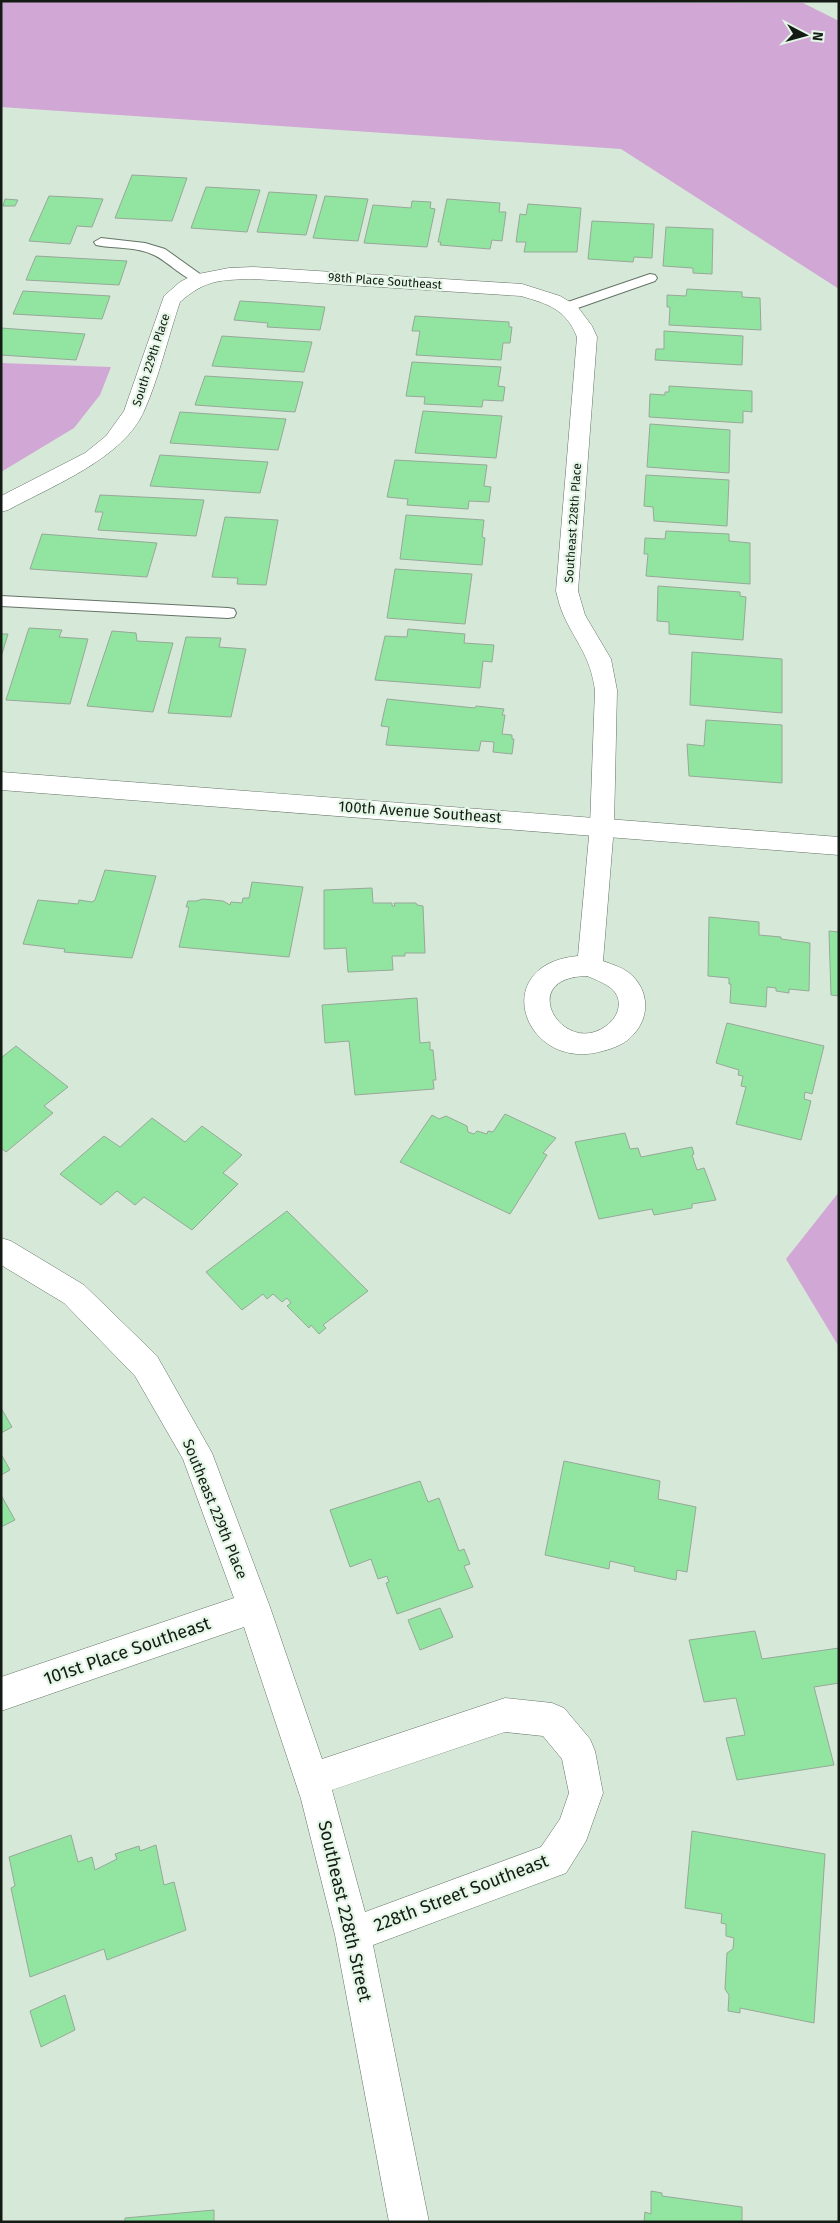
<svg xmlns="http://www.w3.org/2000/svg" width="840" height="2223" font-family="'Fira Sans',sans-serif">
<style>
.green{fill:#d1a7d5}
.building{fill:#92e5a0;stroke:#97a899}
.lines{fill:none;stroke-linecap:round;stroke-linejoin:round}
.lane-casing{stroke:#647466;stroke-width:2}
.street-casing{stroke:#647466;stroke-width:1}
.secondary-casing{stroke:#647466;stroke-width:1}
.lane{fill:#fff;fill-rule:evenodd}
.street{fill:#fff;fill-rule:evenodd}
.secondary{fill:#fff;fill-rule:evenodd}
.labels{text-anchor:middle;stroke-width:4.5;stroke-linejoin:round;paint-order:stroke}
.far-street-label{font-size:12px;fill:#141a14;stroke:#e4f6e6}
.street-label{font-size:15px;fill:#141a14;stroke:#e4f6e6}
.near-street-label{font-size:18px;fill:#141a14;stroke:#e4f6e6}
</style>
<rect width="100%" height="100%" fill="#d6e8d8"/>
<!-- green -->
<path class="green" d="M1 1 803 3 839 21V289L621 149 1 107Z
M1 363 111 367 100 395 74 428 1 472Z
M839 1192V1347L786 1259Z"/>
<!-- building -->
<path class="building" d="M132 175 187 178 172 221 115 218Z
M206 187 260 190 247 232 191 228Z
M269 192 317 195 306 235 257 232Z
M49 196 89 198 103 199 92 227 77 226 70 244 29 241Z
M325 196 368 199 358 241 313 238Z
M5 199 18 200 15 206H3Z
M447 199 500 203 499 212H506L502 241 492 240 490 249 440 245 441 242H438Z
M412 201 431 202 430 208 435 209 427 247 364 243 373 205 411 208Z
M528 204 581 208 577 252H524L526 242H516L520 214 526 215Z
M592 221 654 224 652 258 634 257 633 262 588 259Z
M666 227 713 229 712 274 693 273V268L663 266Z
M36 256 127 261 119 285 26 280Z
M687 289 742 292V297L760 298 761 330 669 325 670 307H667V295L686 296Z
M23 291 110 296 102 319 13 314Z
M240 301 273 303 325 307 320 330 267 327 268 323 234 320Z
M415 316 509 322V327H512L510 343H503L501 360 416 355 420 331H412Z
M1 328 85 334 76 360 1 355Z
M664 331 743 336 742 365 655 360 656 349H664Z
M222 336 312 342 304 372 212 366Z
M412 362 501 367 498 386 505 387 503 401 483 400 482 407 424 404 425 397 406 396Z
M205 376 303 382 295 412 195 405Z
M669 386 752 391V412L743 411V423L649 417 650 394 665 395V392H669Z
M423 411 502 416 496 458 415 453Z
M180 412 286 419 278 450 170 443Z
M650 424 730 430 729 473 647 467Z
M160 455 268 462 260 493 150 486Z
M395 460 487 465 484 486 491 487 489 502 469 501 468 509 407 505 408 499 387 497Z
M646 475 729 480 727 526 654 521 653 507 644 506Z
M100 495 204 500 196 536 98 530 103 512H95Z
M406 515 484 520 482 537 485 538 482 565 400 559Z
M225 517 278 520 266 585 237 584 238 578 212 577Z
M666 531 729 534V541L750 543V584L646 576 648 554H644L645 538 665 539Z
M42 534 157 543 147 577 30 569Z
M395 569 472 574 465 624 387 618Z
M658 586 740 592V596L746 597 743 640 669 634V622L657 621Z
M29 628 62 630 59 637 88 639 70 704 6 700Z
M408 629 465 634 464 643 494 645 492 662 483 661 480 688 375 680 385 636 407 637Z
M112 631 136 633 137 641 173 643 153 712 87 706Z
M1 634H8L1 657Z
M186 637 221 638 219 647 246 649 231 717 168 713Z
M692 652 782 659V713L690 705Z
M387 699 475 708 476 706 504 709 502 715H505L502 734 512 735V739H514L512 754 493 752 494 742 481 741 479 751 386 745 389 727 381 726Z
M706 720 782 725V783L689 776 687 744 704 746Z
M105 870 156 876 132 958 64 952 65 949 23 944 38 900 78 904 79 900 92 902 95 900Z
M252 882 303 887 289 957 179 947 189 907H186L188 901H196L203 899 223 901 230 905 231 902 242 903 243 898H249Z
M372 888 373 903H392V906H395L394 903H416L417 905 423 906 425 953H405V956H392L393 970 348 972 346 948 324 949V890Z
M709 917 759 922V935L781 937V939L810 943 809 991 789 989V993L776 991V988L767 987 766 1007 730 1003 731 984H729V978L708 976Z
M829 931 839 932V996L831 995Z
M417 998 420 1043 430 1042V1050H433L436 1080H433L434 1089 355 1095 349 1041 325 1043 322 1005Z
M727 1023 824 1046 812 1094 805 1092 804 1099 811 1101 801 1140 736 1124 746 1087 741 1086 743 1076 738 1075 739 1070 716 1063Z
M16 1046 68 1087 44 1106 53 1113 6 1152 1 1148V1058Z
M505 1114 556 1138 543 1153 547 1155 510 1214 400 1162 432 1115 439 1119 446 1116 467 1126 468 1132 474 1134 477 1131 487 1134 488 1131 493 1132Z
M152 1118 185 1142 202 1126 242 1155 223 1173 238 1184 192 1230 144 1197 135 1205 117 1191 101 1205 60 1174 104 1136 120 1147Z
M625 1133 630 1149 638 1148 641 1157 692 1147 694 1154 692 1155 697 1170 704 1168 716 1200 692 1204V1208L654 1215 652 1209 599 1219 575 1142Z
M287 1211 368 1291 323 1325 326 1328 319 1334 311 1325 309 1328 287 1306 291 1303 287 1298 282 1302 273 1294 267 1299 263 1294 242 1310 206 1272Z
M1 1408 12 1427 1 1433Z
M1 1454 10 1470 1 1475Z
M564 1461 660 1481 658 1499 696 1507 687 1572 677 1570 676 1580 634 1571 635 1567 610 1561 609 1569 545 1555Z
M420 1481 428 1502 439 1498 459 1551 464 1549 470 1564 464 1566 473 1587 397 1614 386 1583 389 1582 387 1576 378 1579 371 1559 350 1567 330 1510Z
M1 1495 15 1520 1 1527Z
M440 1608 453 1637 420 1650 408 1620Z
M755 1631 762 1659 839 1648V1683L814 1687 834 1765 737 1780 726 1738 745 1735 736 1698 704 1702 689 1640Z
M692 1831 825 1854 814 2023 740 2008V2013L728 2011 729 1995 725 1989 727 1953 733 1949 734 1938 726 1936V1924L721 1923 722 1914 685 1908Z
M71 1835 78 1862 92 1857 95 1870 117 1859 115 1854 139 1846 140 1851 156 1845 164 1885 174 1882 186 1930 107 1960 104 1949 30 1977 11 1888 15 1886 9 1857Z
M65 1995 75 2030 41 2047 30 2011Z
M651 2191 662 2193V2196L742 2207V2222H644L645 2212 651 2214Z
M214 2210V2222H125V2218Z"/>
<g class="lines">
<!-- lane casing -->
<g class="lane-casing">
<path id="lane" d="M101 238 145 243 165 249 207 279 205 282C190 286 168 261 154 255 136 246 115 249 96 245L94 242Z
M650 274 655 275 657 278 655 281 572 310 567 311 560 307 562 304Z
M1 596 228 608 234 609 236 613 234 617 228 618 1 606Z"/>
</g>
<!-- street casing -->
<g class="street-casing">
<path id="street" d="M254 267 522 284 560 296 577 306 592 326 597 337 578 591 585 615 611 659 617 690 614 826 603 961C611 964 621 967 628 972 649 988 651 1016 633 1035 625 1044 614 1048 603 1051 524 1074 486 964 578 956L590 826 595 690C590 655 576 643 563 614 560 607 558 599 556 591L577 337C566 309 548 304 521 296L254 279C221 280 206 279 180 302 168 337 159 378 144 411 124 458 52 486 8 510L1 512V496L85 453 106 436 124 411 164 296 180 282 193 275 229 268ZM587 976C594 979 602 982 608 986 625 997 620 1016 606 1026 563 1058 514 977 587 976Z
M1 1238 11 1241 84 1285 157 1356 212 1453 270 1607 322 1759 505 1698 552 1703 564 1708 590 1739 595 1751 603 1793 586 1841 566 1873 373 1945 429 2222H389L335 1935 301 1799 244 1627 1 1711V1677L234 1598 183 1459 135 1376 64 1303 1 1265ZM505 1732 543 1736 562 1759 569 1793 560 1819 541 1847 365 1912 332 1790Z"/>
</g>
<!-- secondary casing -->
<g class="secondary-casing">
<path id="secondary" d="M1 772 839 837V855L1 790Z"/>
</g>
<!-- lane -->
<use href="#lane" class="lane"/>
<!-- street -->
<use href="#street" class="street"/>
<!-- secondary -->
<use href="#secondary" class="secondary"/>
</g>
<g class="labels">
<!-- far-street labels -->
<g class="far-street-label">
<text transform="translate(385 281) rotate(4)" y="4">98th Place Southeast</text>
<text transform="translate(151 360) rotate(-72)" y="4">South 229th Place</text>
<text transform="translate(573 523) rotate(-86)" y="4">Southeast 228th Place</text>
</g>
<!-- street labels -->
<g class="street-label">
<text transform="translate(420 812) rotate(4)" y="5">100th Avenue Southeast</text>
<text transform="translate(215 1509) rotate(68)" y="5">Southeast 229th Place</text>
</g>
<!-- near-street labels -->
<g class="near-street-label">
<text transform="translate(127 1651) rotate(-19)" y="6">101st Place Southeast</text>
<text transform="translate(461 1893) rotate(-21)" y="6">228th Street Southeast</text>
<text transform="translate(345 1911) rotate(77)" y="6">Southeast 228th Street</text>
</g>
</g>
<!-- border -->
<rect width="840" height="2223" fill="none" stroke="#141a14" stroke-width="5"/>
<!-- north arrow -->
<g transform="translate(805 35) rotate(96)" stroke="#e4f6e6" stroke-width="4" paint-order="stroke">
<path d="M0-4L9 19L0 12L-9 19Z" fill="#141a14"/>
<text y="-8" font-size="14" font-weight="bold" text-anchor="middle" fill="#141a14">N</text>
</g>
</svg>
